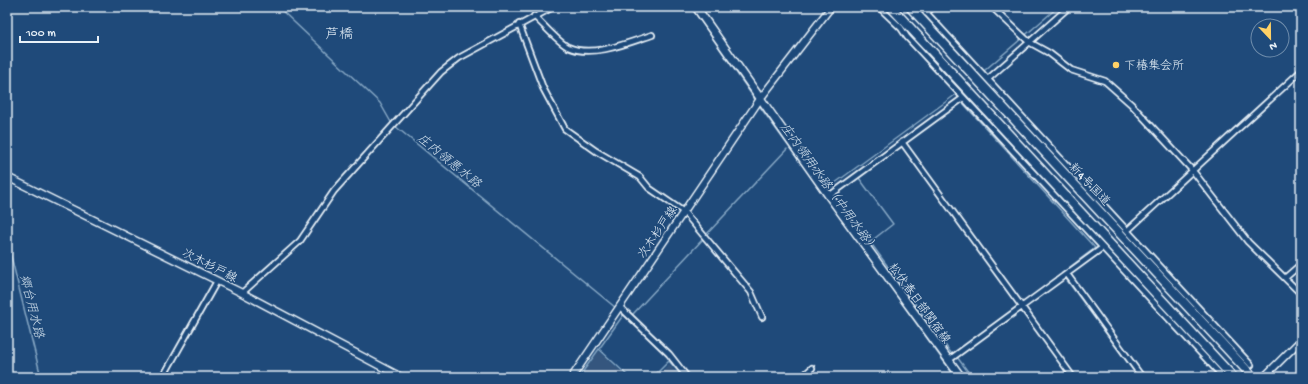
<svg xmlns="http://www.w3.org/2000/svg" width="1308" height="384" font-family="'Gochi Hand','Klee One',sans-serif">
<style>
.built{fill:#34577e}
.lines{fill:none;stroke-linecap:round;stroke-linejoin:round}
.stream{stroke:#86a7c4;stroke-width:1.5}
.street-casing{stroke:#e8f1f8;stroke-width:8}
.secondary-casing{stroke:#e8f1f8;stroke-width:9}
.primary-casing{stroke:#e8f1f8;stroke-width:10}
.highway-casing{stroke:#e8f1f8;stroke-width:11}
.street{stroke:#1f4a7a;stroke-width:4.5}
.secondary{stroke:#1f4a7a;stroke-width:6}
.primary{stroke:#1f4a7a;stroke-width:7}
.highway{stroke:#1f4a7a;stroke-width:8}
.poi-dot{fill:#ffd166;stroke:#1f4a7a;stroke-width:1.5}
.labels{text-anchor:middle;stroke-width:3;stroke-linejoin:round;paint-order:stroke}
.poi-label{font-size:12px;fill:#e8f1f8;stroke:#1f4a7a;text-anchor:start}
.street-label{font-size:12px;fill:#e8f1f8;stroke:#1f4a7a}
.water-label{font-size:13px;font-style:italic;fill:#d0dfeb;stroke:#1f4a7a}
.quarter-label{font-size:14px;fill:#e8f1f8;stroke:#1f4a7a}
</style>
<rect width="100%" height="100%" fill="#1f4a7a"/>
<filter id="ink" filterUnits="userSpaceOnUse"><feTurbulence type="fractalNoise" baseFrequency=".025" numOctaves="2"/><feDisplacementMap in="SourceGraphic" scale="8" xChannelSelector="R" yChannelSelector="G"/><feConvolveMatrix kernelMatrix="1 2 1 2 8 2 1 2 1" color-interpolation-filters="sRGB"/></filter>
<g filter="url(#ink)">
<!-- built -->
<path class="built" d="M599 351 627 377H580Z
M669 364 680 377H656Z"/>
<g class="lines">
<!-- stream -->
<path class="stream" d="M278 7 380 103 392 124
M691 7 756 101
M985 70 1058 7
M962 102 1095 248 1062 273
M758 104 955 377
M395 126 616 308
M901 147 859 178 893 224 870 242 951 353 957 357 972 377
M831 186 955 95
M706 235 787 149
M7 240 41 377
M1066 279 1138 377
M1022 310 1047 345
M633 314 704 238
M599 349 629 377
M579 377 624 314 619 310
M653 377 669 361 683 377"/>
<!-- street casing -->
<g class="street-casing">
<path id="street" d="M879 7 901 28 907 37 1223 377
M921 7 1251 365
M992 7 1029 42 1049 53 1071 70 1105 81 1131 104 1193 171 1248 242 1301 294
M926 13 933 7
M534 16C543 24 558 42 568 47 592 58 628 43 652 35
M519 24 543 88 565 129 596 151 640 177 649 188 684 212 751 292 762 317
M988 79 1069 7
M902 142 1073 377
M829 196 963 98
M1128 230 1301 71
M1067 274 1142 377
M1285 278 1301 264
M242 293 300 241 334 191 441 72 459 58 553 7
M620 307 669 354 687 377
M949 360 1102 248
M163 377 217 281
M802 377 812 368"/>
</g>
<!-- secondary casing -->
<g class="secondary-casing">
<path id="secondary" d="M7 177 242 293 401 377
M572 377 760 99 831 7
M1264 377 1301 340"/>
</g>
<!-- primary casing -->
<g class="primary-casing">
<path id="primary" d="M696 7 829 196 961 377"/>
</g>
<!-- highway casing -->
<g class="highway-casing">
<path id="highway" d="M891 7 1233 377
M910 7 1253 377"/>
</g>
<!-- street -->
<use href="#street" class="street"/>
<!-- secondary -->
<use href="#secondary" class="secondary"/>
<!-- primary -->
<use href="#primary" class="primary"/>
<!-- highway -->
<use href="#highway" class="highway"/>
</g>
</g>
<!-- markers -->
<circle class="poi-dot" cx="1116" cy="65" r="4"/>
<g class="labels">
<!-- poi labels -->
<g class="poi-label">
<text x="1124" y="69">下椿集会所</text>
</g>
<!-- street labels -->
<g class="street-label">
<text transform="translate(1090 184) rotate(47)" y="4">新4号国道</text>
<text transform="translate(657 232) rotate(-56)" y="4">次木杉戸線</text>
<text transform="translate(210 265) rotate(27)" y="4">次木杉戸線</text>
<text transform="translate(920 303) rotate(54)" y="4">松伏春日部関宿線</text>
</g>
<!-- water labels -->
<g class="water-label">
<text transform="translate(450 160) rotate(39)" y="5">庄内領悪水路</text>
<text transform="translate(830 187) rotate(54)" y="5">庄内領用水路（中用水路）</text>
<text transform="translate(33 306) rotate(76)" y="5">郷台用水路</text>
</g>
<!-- quarter labels -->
<g class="quarter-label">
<text x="339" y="38">芦橋</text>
</g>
</g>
<!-- margin -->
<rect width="1308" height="384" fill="none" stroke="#1f4a7a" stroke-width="24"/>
<rect x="12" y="12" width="1284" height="360" fill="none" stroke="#e8f1f8" stroke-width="1.5" filter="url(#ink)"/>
<!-- north arrow -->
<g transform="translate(1270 38) rotate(158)"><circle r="19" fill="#1f4a7a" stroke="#6f8dac"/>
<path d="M0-3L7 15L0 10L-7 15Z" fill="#ffd166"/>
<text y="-6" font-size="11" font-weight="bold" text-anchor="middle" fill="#e8f1f8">N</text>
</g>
<!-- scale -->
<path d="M20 36v6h78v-6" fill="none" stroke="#e8f1f8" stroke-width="2"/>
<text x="26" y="36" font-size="12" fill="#e8f1f8" stroke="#1f4a7a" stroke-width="3" paint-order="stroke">100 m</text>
</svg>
